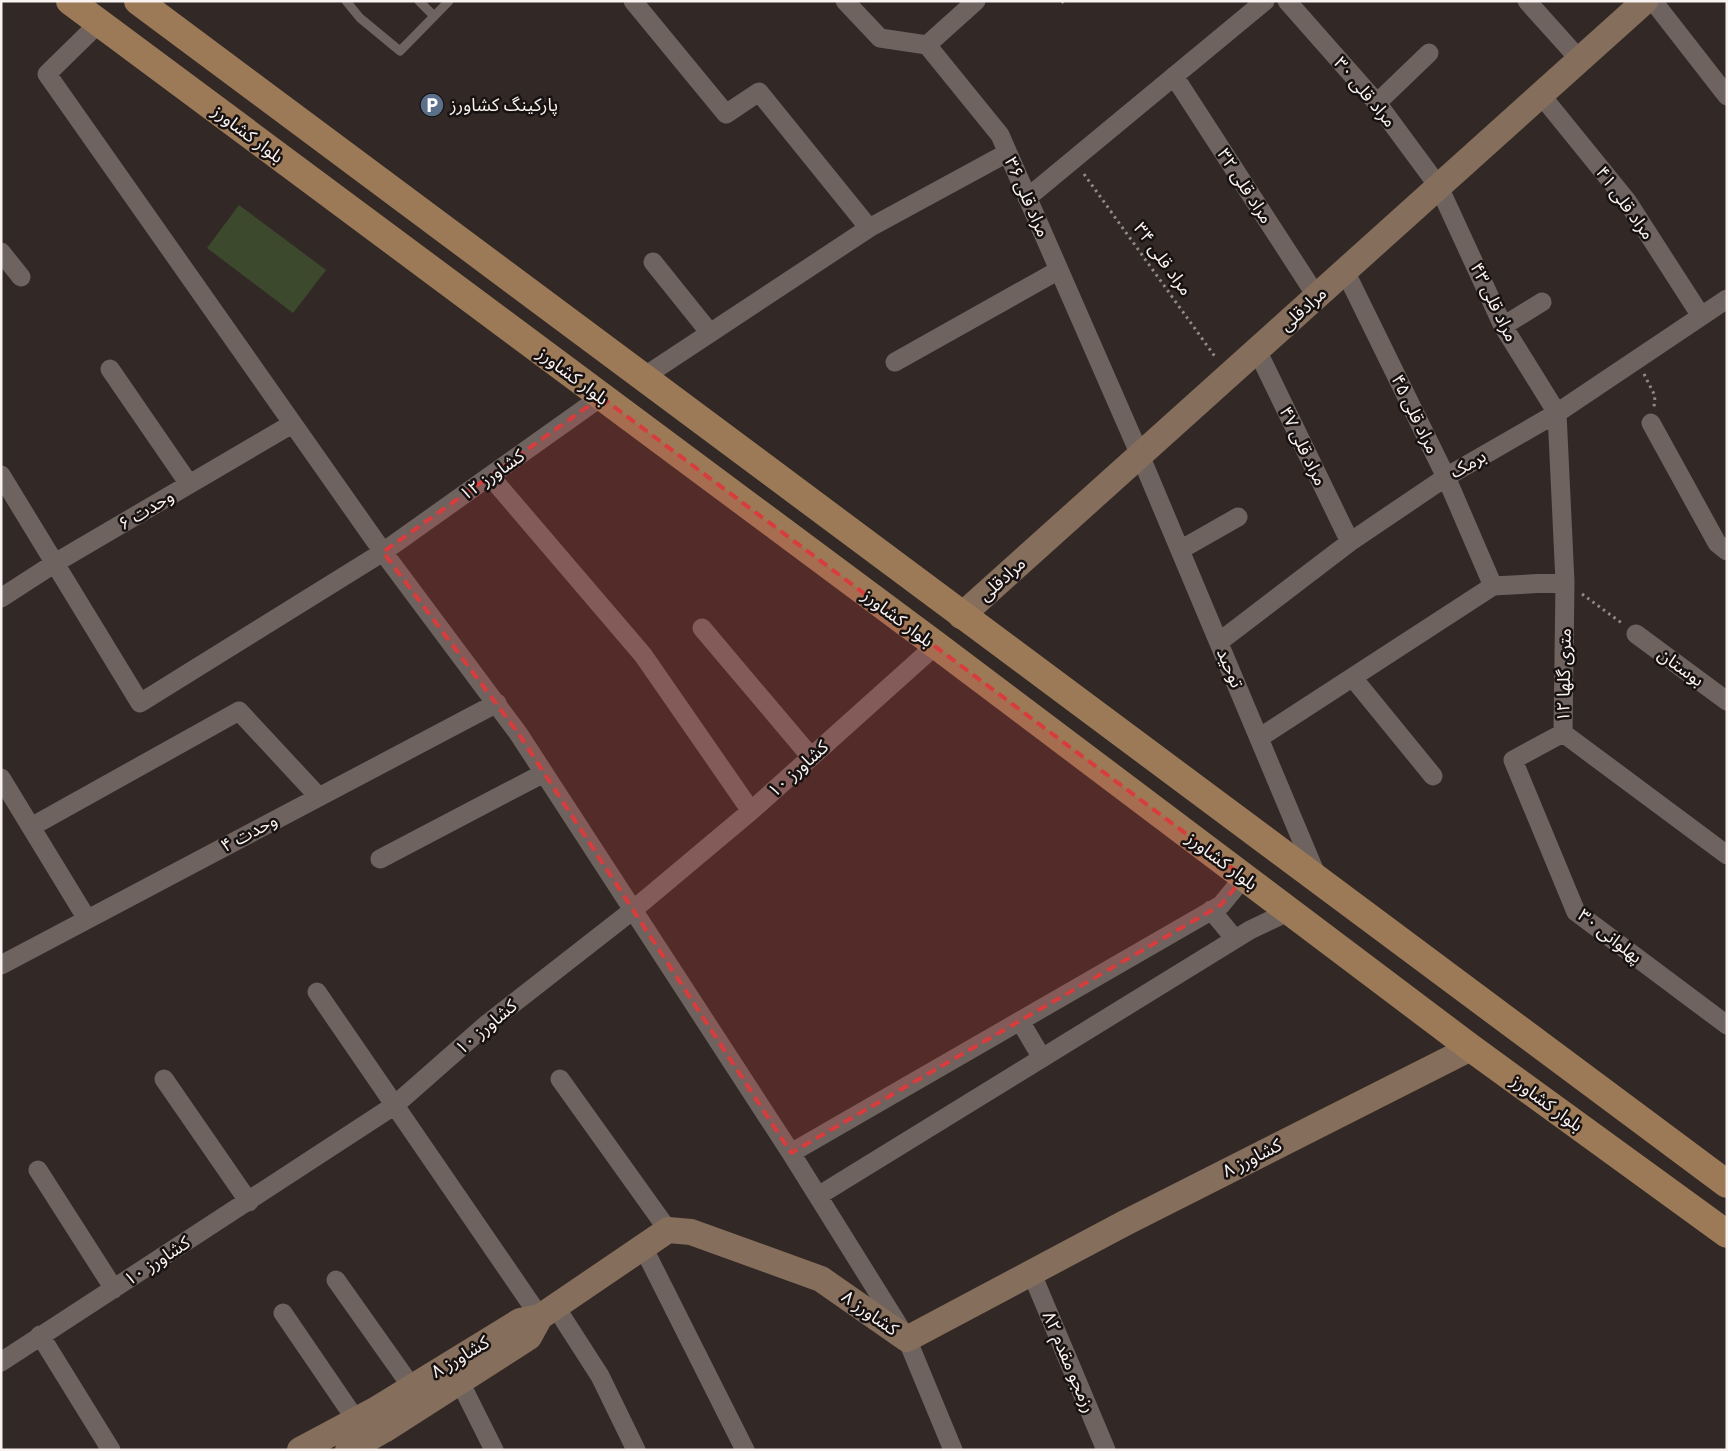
<svg xmlns="http://www.w3.org/2000/svg" width="1728" height="1451" font-family="Roboto,'Noto Sans Arabic',sans-serif">
<style>
.green{fill:#3d492d}
.lines{fill:none;stroke-linecap:round;stroke-linejoin:round}
.path{stroke:#928a88;stroke-width:3;stroke-dasharray:2.5 4;stroke-linecap:butt}
.lane{stroke:#6e635f;stroke-width:9}
.street{stroke:#6e635f;stroke-width:19}
.secondary{stroke:#856e5b;stroke-width:26}
.primary{stroke:#9c7a57;stroke-width:28}
.marked{fill:#d93c3c;fill-opacity:0.2;stroke:#d93c3c;stroke-width:4;stroke-dasharray:10 6;stroke-linejoin:round}
.labels{text-anchor:middle;stroke-width:5;stroke-linejoin:round;paint-order:stroke}
.street-label{font-size:18px;fill:#f8f2f0;stroke:#171211}
.poi-label{font-size:18px;fill:#f8f2f0;stroke:#171211;text-anchor:start}
</style>
<rect width="100%" height="100%" fill="#322926"/>
<!-- green -->
<path class="green" d="M239 205 326 270 293 313 207 248Z"/>
<g class="lines">
<!-- path -->
<path class="path" d="M1062 1 1066 6
M1084 174 1216 358
M1644 374 1655 396 1654 407
M1582 594 1623 624"/>
<!-- lane -->
<path class="lane" d="M346 1 360 18 400 51 449 1
M419 1 434 16"/>
<!-- street -->
<path class="street" d="M633 1 726 114 759 92 869 228
M845 1 880 38 927 45 1000 135 1140 455 1318 879
M1287 1 1377 103 1439 187 1503 326 1557 413 1565 582 1563 733 1727 855
M1527 1 1580 60
M1653 1 1727 96
M99 23 47 74 383 552 518 733 791 1153 907 1339 953 1450
M927 45 976 1
M1174 76 1317 297
M1541 95 1627 201 1701 316
M1377 103 1429 53
M1027 198 1265 1
M1 252 21 277
M653 262 710 333
M1345 271 1446 477 1493 586
M1503 326 1542 302
M1257 350 1350 542
M895 362 1059 270
M110 369 189 484
M642 378 869 228 1007 153
M1651 423 1717 543 1727 551
M1 475 140 703 383 552 601 397
M490 476 643 655 751 811
M1180 550 1238 517
M1 598 55 563 292 424
M702 628 811 757
M1636 634 1727 701
M1219 642 1350 542 1446 477 1557 413 1727 299
M1353 678 1433 776
M1563 733 1513 760 1576 912 1727 1025
M1259 738 1493 586 1565 582
M1 778 87 919
M31 827 239 711 318 796
M380 859 544 773
M1211 910 1235 939
M1 965 497 703
M317 992 540 1317
M1020 1021 1042 1058
M164 1079 249 1202
M560 1079 668 1230
M791 1153 1221 905 1244 877
M38 1170 114 1289
M818 1196 1250 930 1290 911
M644 1249 745 1450
M1032 1274 1106 1450
M336 1280 411 1386
M555 1306 600 1376 636 1450
M283 1313 356 1420
M40 1335 111 1450
M1 1362 395 1105 487 1024 633 910 751 811 936 645
M460 1382 494 1450"/>
<!-- secondary -->
<path class="secondary" d="M961 616 1645 1
M300 1450 375 1410 520 1321 540 1317 668 1230 691 1232 821 1279 907 1339 1125 1223 1471 1048
M348 1450 384 1430 529 1337 540 1317"/>
<!-- primary -->
<path class="primary" d="M70 1 936 645 1471 1048 1727 1234
M138 1 1727 1184"/>
</g>
<!-- marked area -->
<path class="marked" d="M601 397 1244 877 1221 905 791 1153 518 733 383 552Z"/>
<!-- icons -->
<defs>
<g id="parking-disc" transform="scale(1.25)"><circle r="9.5" fill="#5c6f8a" stroke="#171211"/><path d="M-3.5-5.5H1a3.5 3.5 0 0 1 0 7H-1V5.5H-3.5ZM-1-3.4V-.6H.8a1.4 1.4 0 0 0 0-2.8Z" fill="#fff"/></g>
</defs>
<g fill-rule="evenodd">
<use href="#parking-disc" x="432" y="105"/>
</g>
<g class="labels">
<!-- street labels -->
<g class="street-label">
<text transform="translate(1365 92) rotate(50)" y="6">مراد قلی ۳۰</text>
<text transform="translate(248 134) rotate(37)" y="6">بلوار کشاورز</text>
<text transform="translate(1245 186) rotate(57)" y="6">مراد قلی ۳۲</text>
<text transform="translate(1027 197) rotate(66)" y="6">مراد قلی ۳۶</text>
<text transform="translate(1625 203) rotate(54)" y="6">مراد قلی ۴۱</text>
<text transform="translate(1163 259) rotate(54)" y="6">مراد قلی ۳۴</text>
<text transform="translate(1494 302) rotate(64)" y="6">مراد قلی ۴۳</text>
<text transform="translate(1303 309) rotate(-42)" y="6">مرادقلی</text>
<text transform="translate(573 376) rotate(37)" y="6">بلوار کشاورز</text>
<text transform="translate(1415 414) rotate(64)" y="6">مراد قلی ۴۵</text>
<text transform="translate(1303 446) rotate(64)" y="6">مراد قلی ۴۷</text>
<text transform="translate(1468 464) rotate(-30)" y="6">برمک</text>
<text transform="translate(492 475) rotate(-35)" y="6">کشاورز ۱۲</text>
<text transform="translate(146 510) rotate(-31)" y="6">وحدت ۶</text>
<text transform="translate(1002 579) rotate(-42)" y="6">مرادقلی</text>
<text transform="translate(898 618) rotate(37)" y="6">بلوار کشاورز</text>
<text transform="translate(1681 667) rotate(36)" y="6">بوستان</text>
<text transform="translate(1230 668) rotate(67)" y="6">توحید</text>
<text transform="translate(1564 675) rotate(-89)" y="6">۱۲ متری گلها</text>
<text transform="translate(798 769) rotate(-42)" y="6">کشاورز ۱۰</text>
<text transform="translate(249 833) rotate(-28)" y="6">وحدت ۴</text>
<text transform="translate(1222 861) rotate(37)" y="6">بلوار کشاورز</text>
<text transform="translate(1610 936) rotate(38)" y="6">پهلوانی ۳۰</text>
<text transform="translate(486 1027) rotate(-40)" y="6">کشاورز ۱۰</text>
<text transform="translate(1547 1103) rotate(36)" y="6">بلوار کشاورز</text>
<text transform="translate(1252 1158) rotate(-27)" y="6">کشاورز ۸</text>
<text transform="translate(157 1261) rotate(-33)" y="6">کشاورز ۱۰</text>
<text transform="translate(870 1313) rotate(35)" y="6">کشاورز ۸</text>
<text transform="translate(460 1357) rotate(-31)" y="6">کشاورز ۸</text>
<text transform="translate(1069 1362) rotate(67)" y="6">رزمجو مقدم ۸۲</text>
</g>
<!-- poi labels -->
<g class="poi-label">
<text x="450" y="111">پارکینگ کشاورز</text>
</g>
</g>
<!-- border -->
<rect width="1728" height="1451" fill="none" stroke="#f8f2f0" stroke-width="5"/>
</svg>
